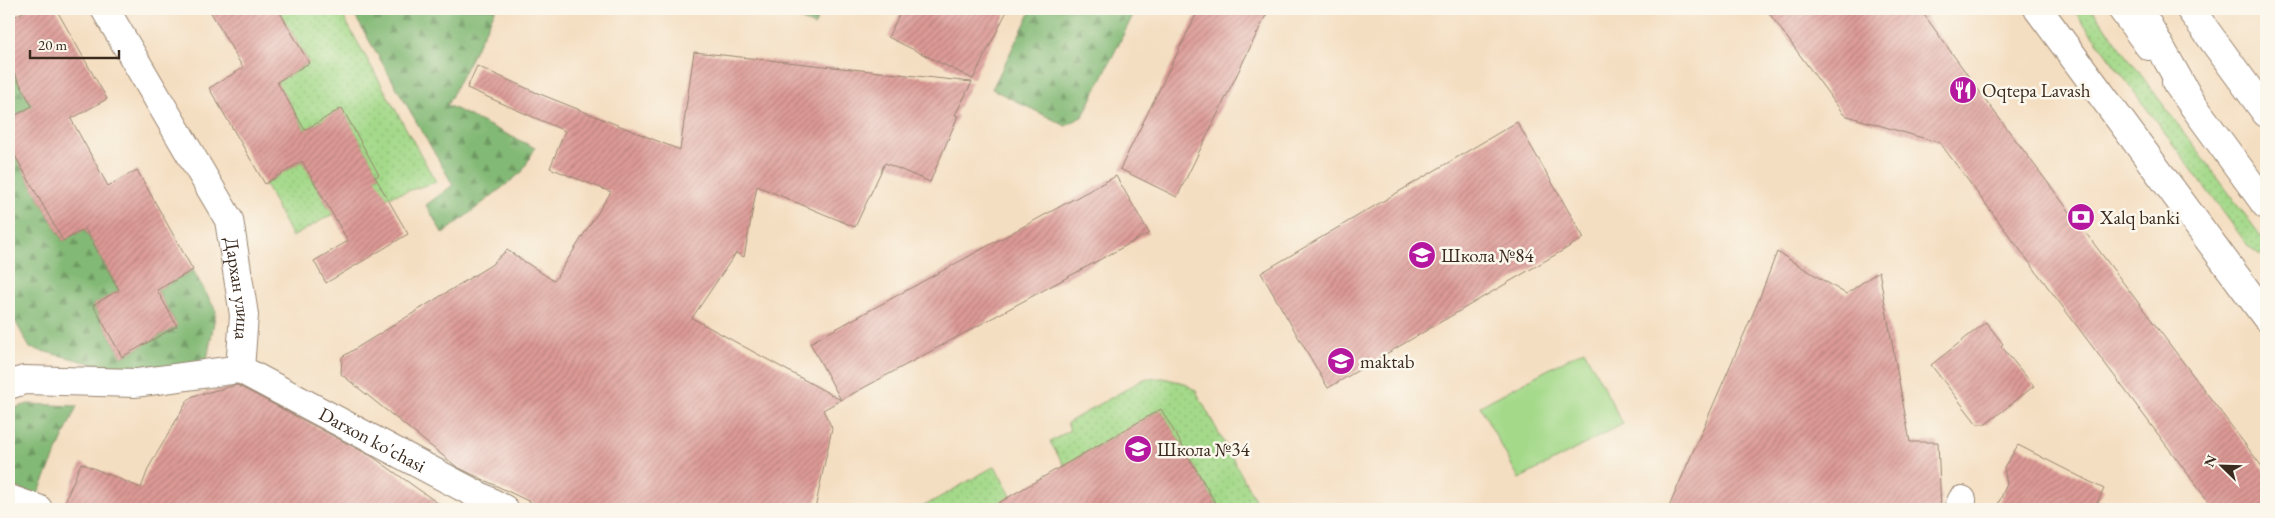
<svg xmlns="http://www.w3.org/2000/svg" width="2275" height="518" font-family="'EB Garamond',serif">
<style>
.grass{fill:url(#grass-dots);stroke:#708254}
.forest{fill:url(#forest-firs);stroke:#5f724a}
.pitch{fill:#a4d98a;stroke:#708254}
.building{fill:url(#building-hatch)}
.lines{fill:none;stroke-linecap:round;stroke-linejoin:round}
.street-casing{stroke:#988470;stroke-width:30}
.secondary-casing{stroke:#988470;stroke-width:30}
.primary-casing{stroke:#988470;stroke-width:30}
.street{stroke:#fff;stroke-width:28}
.secondary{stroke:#fff;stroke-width:28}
.primary{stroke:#fff;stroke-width:28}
.labels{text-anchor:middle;stroke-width:5;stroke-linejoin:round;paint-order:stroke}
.poi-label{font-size:19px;fill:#3b2a1e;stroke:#fbf7ec;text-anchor:start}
.street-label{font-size:19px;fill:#3b2a1e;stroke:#fbf7ec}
</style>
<defs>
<pattern id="grass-dots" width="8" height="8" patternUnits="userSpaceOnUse" patternTransform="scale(1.25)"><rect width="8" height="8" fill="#a4d98a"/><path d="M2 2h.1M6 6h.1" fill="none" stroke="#8eba77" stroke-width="1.8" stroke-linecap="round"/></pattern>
<pattern id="forest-firs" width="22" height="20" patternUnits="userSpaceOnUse" patternTransform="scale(1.25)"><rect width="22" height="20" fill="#83b976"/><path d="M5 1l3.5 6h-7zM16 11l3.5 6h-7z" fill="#6c9760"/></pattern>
<pattern id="building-hatch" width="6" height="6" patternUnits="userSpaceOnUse" patternTransform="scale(1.25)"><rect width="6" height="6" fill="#dd9a96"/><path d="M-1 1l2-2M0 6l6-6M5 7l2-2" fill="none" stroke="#b47e7a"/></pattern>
</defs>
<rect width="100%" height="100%" fill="#fbf7ec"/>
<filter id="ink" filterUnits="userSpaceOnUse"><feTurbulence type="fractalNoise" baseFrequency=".02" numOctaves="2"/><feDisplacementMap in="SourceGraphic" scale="10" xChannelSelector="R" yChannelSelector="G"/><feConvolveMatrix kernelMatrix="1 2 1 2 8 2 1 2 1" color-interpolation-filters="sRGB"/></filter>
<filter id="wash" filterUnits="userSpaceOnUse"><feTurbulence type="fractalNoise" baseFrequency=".0096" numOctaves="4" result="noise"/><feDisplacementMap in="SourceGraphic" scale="20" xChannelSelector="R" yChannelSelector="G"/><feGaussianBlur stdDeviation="1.12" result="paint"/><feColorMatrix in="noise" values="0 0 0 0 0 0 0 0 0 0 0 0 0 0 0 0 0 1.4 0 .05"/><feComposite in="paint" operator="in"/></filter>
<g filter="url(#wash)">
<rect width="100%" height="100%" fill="#f4dec1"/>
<!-- grass -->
<path class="grass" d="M278 9H339L436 182 331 215 292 237 265 184 302 161 327 205 379 175 342 109 305 130 277 82 309 63Z
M2073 9H2092L2266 243V258L2249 247Z
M1163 378 1184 383 1196 391 1260 509H1219L1161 410 1064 465 1050 442 1070 430 1067 423 1144 379Z
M995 466 1011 496 988 509H919Z"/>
<!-- forest -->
<path class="forest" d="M351 9H496L447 105 535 148 522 172 443 234 426 205 453 185Z
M781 9H823L814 26Z
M1032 9H1136L1083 116 1066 126 992 89Z
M9 64 32 106 9 119Z
M9 145 63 241 85 229 119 290 93 305 122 357 177 326 157 290 193 270 216 311 206 365 165 382 30 348 9 310Z
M28 404 77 406 37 496 9 484V410Z"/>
<!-- pitch -->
<path class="pitch" d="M1584 350 1623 424 1519 479 1480 406Z"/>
<g id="blocks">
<!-- building -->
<path class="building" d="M28 9H56L107 99 71 119 108 186 137 170 193 270 157 290 177 326 122 357 93 305 119 290 85 229 63 241 9 145V119L32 106 9 64V20Z
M209 9H278L309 63 277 82 305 130 342 108 379 175 375 177 408 234 326 283 314 261 348 241 302 161 265 184 209 88 243 68Z
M902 9H1008L973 79 888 37Z
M1199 9H1269L1177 197 1120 169Z
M1766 9H1920L1990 106 2266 472V509H2214L1940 143 1844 115Z
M694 52 972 82 955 115 958 116 930 182 885 163 855 227 757 186 744 257 736 253 692 318 841 400 823 410 832 428 815 509H545L457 467 341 374 342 357 491 265 507 250 554 281 611 192 550 168 565 131 467 88 477 66 535 92 680 150Z
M1517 122 1584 238 1328 388 1261 273Z
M1116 176 1149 233 841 400 810 343Z
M1777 252 1846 294 1879 271 1910 442H1938L1941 509H1668L1758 302Z
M1986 322 2003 344 2001 346 2034 386 1986 424H1977L1931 365Z
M237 385 373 457 446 509H62L81 463 141 488 149 467 188 400 193 396Z
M1161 409 1219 509H988L1064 465Z
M2018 445 2104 489 2094 509H1996L2007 484 2004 468Z"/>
</g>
</g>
<g filter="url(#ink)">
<use href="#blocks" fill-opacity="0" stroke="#988470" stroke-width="1"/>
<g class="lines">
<!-- street casing -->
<g class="street-casing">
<g id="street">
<path id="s1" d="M105 9 229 220 244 315 240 369"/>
<path d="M2038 9 2266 317"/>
<path id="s2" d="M240 369 504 509"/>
<path d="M9 385 24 380 136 383 240 369"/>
<path d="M9 499 38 509"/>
<path d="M1958 509 1962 500"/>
</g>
</g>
<!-- secondary casing -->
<g class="secondary-casing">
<path id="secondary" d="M2122 9 2149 46
M2176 82 2266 205"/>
</g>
<!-- primary casing -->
<g class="primary-casing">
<path id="primary" d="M2139 9 2191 102
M2190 9 2266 113"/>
</g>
<!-- street -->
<use href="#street" class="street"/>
<!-- secondary -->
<use href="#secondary" class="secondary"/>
<!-- primary -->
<use href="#primary" class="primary"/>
</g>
</g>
<!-- icons -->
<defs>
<g id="restaurant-disc" transform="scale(1.4375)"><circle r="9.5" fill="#b5179e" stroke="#fbf7ec"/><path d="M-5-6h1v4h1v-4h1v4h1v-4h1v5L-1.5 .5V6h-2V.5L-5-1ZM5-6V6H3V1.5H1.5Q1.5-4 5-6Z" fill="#fff"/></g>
<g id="bank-disc" transform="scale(1.4375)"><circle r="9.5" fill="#b5179e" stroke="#fbf7ec"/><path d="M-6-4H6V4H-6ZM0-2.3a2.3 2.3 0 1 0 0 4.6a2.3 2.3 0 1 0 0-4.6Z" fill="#fff"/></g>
<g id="school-disc" transform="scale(1.4375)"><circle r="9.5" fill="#b5179e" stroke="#fbf7ec"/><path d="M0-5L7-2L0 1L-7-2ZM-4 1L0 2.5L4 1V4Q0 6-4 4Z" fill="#fff"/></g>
</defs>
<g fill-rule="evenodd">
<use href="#restaurant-disc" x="1963" y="90"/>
<use href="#bank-disc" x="2081" y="217"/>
<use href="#school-disc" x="1422" y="255"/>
<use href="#school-disc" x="1341" y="361"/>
<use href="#school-disc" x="1138" y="449"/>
</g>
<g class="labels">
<!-- poi labels -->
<g class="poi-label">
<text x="1982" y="97">Oqtepa Lavash</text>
<text x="2100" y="224">Xalq banki</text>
<text x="1441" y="262">Школа №84</text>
<text x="1360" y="368">maktab</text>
<text x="1157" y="456">Школа №34</text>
</g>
<!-- street labels -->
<g class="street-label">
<text dy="7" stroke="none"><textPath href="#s1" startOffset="314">Дархан улица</textPath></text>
<text dy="7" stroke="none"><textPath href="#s2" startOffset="150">Darxon ko'chasi</textPath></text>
</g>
</g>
<!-- margin -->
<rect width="2275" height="518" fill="none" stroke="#fbf7ec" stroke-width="30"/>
<!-- north arrow -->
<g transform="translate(2222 466) rotate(293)" stroke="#fbf7ec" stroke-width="4" paint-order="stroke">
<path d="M0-4L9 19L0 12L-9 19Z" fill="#3b2a1e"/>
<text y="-8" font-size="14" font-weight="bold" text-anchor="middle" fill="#3b2a1e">N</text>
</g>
<!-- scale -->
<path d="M30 50v8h89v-8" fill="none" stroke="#3b2a1e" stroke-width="2.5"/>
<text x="38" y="50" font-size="15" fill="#3b2a1e" stroke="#fbf7ec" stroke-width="4" paint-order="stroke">20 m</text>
</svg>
